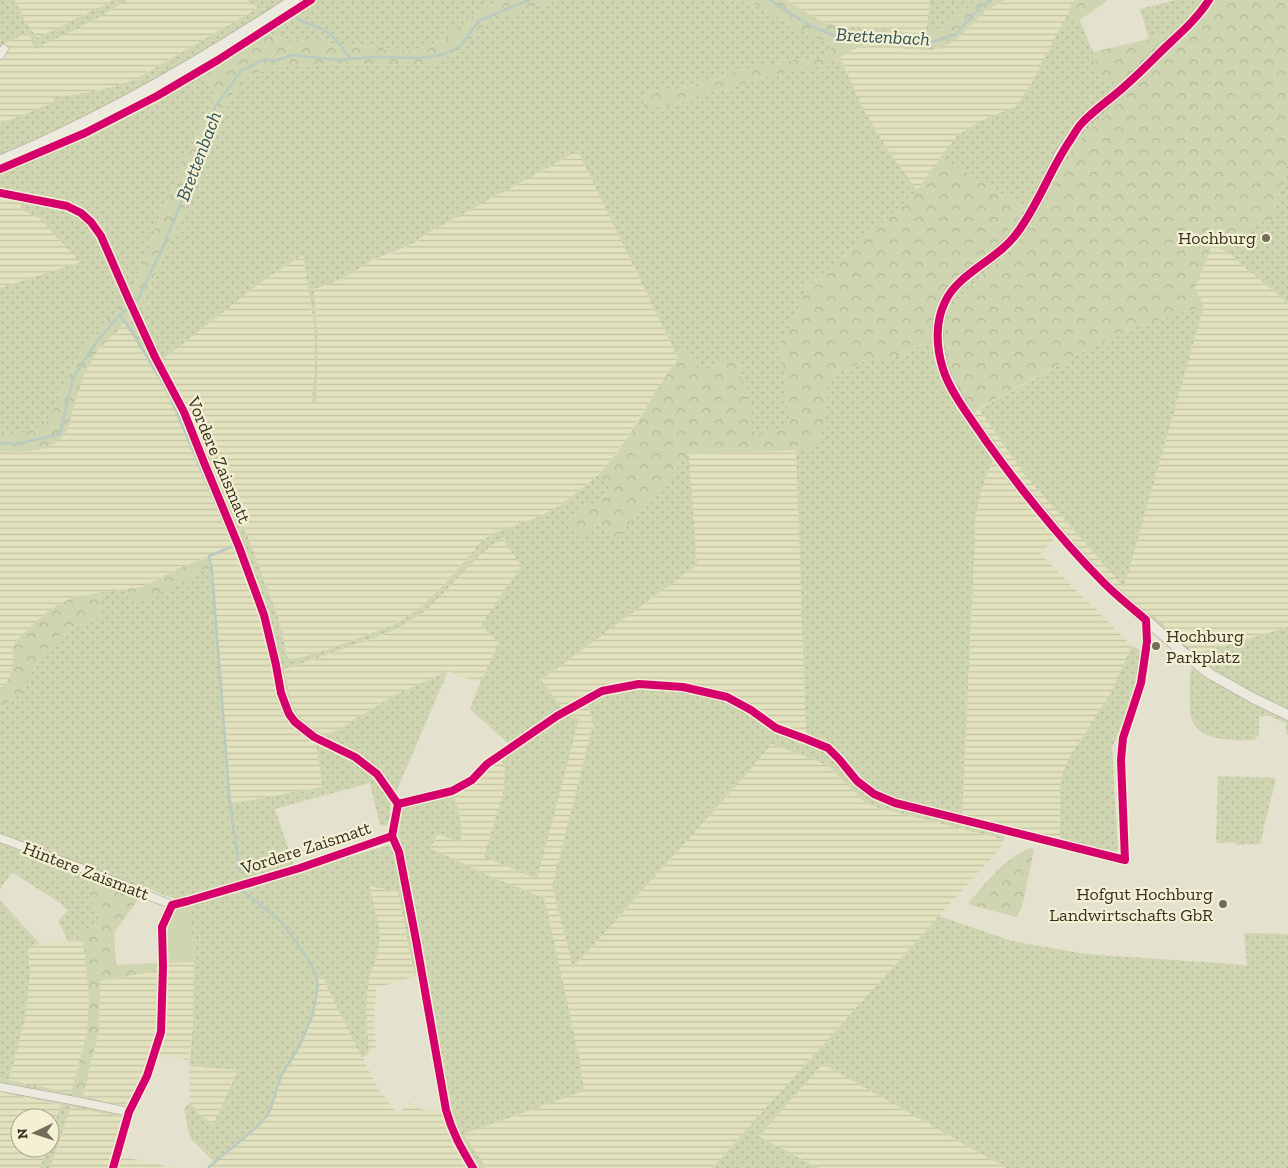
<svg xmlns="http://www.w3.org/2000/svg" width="1288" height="1168" font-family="'Zilla Slab',serif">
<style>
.farmland{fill:url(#farmland-rules)}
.grass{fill:url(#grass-dots)}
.forest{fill:url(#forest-crowns)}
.garden{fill:#cfd5b1}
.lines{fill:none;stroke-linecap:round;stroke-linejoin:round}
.stream{stroke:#b9cac1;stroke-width:2.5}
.minor-casing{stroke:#a9a597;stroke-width:9}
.tertiary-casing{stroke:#a9a597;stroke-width:11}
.secondary-casing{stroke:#999587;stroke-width:12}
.minor{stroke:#eceadf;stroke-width:8}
.tertiary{stroke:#eceadf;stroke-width:10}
.secondary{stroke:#eceadf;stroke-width:11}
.cycleway-casing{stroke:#f4f0d4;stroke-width:11}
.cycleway{stroke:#d6006c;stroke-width:8}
.poi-dot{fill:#746d5c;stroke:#f4f0d4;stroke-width:2}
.labels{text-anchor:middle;stroke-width:4.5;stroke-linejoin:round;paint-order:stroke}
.poi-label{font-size:18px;fill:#382f1f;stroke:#f4f0d4;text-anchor:end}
.street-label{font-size:18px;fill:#382f1f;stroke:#f4f0d4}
.water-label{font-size:19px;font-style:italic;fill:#2f5357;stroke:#f4f0d4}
</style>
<defs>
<pattern id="farmland-rules" width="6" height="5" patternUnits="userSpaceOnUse" patternTransform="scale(1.25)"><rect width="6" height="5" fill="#e3e2bf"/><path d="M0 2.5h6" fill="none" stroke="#c4c2a4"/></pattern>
<pattern id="grass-dots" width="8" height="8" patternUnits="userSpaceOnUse" patternTransform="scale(1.25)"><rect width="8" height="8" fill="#cfd5b1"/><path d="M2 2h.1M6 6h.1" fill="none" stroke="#b2b798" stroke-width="1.8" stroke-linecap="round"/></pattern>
<pattern id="forest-crowns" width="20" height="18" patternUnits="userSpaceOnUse" patternTransform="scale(1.25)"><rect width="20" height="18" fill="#cfd5b1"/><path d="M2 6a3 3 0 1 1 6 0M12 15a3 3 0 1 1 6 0" fill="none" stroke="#b2b798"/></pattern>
</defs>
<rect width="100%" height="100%" fill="#e4e1ce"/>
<!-- farmland -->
<path class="farmland" d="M15 0H112L102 6 37 38 25 21Z
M127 0H247L258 8 129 82 104 89 53 99 54 102 0 124V46L27 33 32 40V45L110 11Z
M786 0H930L926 32 914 33 868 27H843L823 22Z
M1005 0H1074L1042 64 1023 98 1016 106 978 122 957 136 939 159 917 190 885 146 864 110 840 58 852 50 864 45 875 44 917 50 936 49 974 22 987 10Z
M578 151 678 358 615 455 594 478 558 507 534 519 521 523 493 533 475 547V550L447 580 424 604 409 616 387 627 335 647 304 658 288 660 280 622 215 452 208 455 187 406 163 359 267 278 303 255 314 323 315 365 312 402 316 403 317 320 314 289 335 281 347 276 372 261 399 251 418 241 428 233Z
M0 197 19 202 22 210 39 218 80 262 0 288Z
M1212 246 1229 253 1288 304V627L1195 654 1150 613 1147 617 1108 583 1017 478 972 416 979 409 1024 474 1124 586 1195 288Z
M125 323 133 334 167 390 236 551 265 628 276 697 282 714 296 731 307 739 316 743 322 787 230 804 212 571 209 556 180 568 142 587 75 597 59 604 41 617 16 641 12 649 13 660 10 677 2 687H0V451L22 452 40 449 77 400 83 377 98 350Z
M796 450 806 737 777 727 752 709 728 696 699 685 627 683 602 688 585 697 591 715 593 725 552 886 573 968 751 769 771 744 818 761 829 767 867 803 879 808 998 838 1003 841 1001 847 712 1168H486L464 1134 584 1091 544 896 537 895 499 880 430 848 438 834 461 843 463 831 460 815 453 793 461 789 472 782 500 757 505 768 503 793 484 857 579 719 571 717 563 709 541 680 697 565 689 454Z
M994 458 1055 538 1040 554 1132 646 1110 694 1069 758 1060 788V840L962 815 976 516 979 498 984 482Z
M504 537 505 543 522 566 499 598V642L480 683 448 671 393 696 327 736 312 728 303 721 293 708 289 697 284 669 329 655 401 628 428 608 476 558Z
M369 886 398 892 415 976 376 988 374 1023 376 1047 369 1053 366 1013 367 995 370 974 379 946V932Z
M83 940 89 998 87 1034 71 1093 9 1080 25 1018 30 976 28 945Z
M194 962 193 1027 188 1060 151 1054 126 1107 83 1096 99 1029 100 981 155 971 157 963Z
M322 975 378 1089 398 1114 409 1103 424 1110 444 1111 449 1128 468 1168H208L256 1128 286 1068 299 1047 313 1014 317 996V978Z
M823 1064 1006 1168H818L759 1136Z
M189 1066 238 1069 213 1125 198 1113 190 1102Z
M0 1092 61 1105 50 1138V1118H20V1148H47L40 1168H0Z
M71 1106 121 1117 112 1154 173 1168H50Z"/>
<!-- grass -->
<path class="grass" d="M0 0H15L25 21 37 38 102 6 112 0H127C98 20 66 34 34 49L32 40 27 33 0 46Z
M247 0H502L478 12 457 28 447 39 414 51 285 39 270 34 258 38 199 75 217 95 199 130 157 224 131 297 85 345 69 374 52 414 44 425 27 432 12 434 0 432V288L80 262 39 218 22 210 19 202 0 197V124L54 102 53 98C82 93 113 90 139 77L258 8Z
M556 0H728L754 4 767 9 780 19 831 44V50L825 56 815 59 794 60 741 70 678 90H664L645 92 706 93 735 87 757 79 800 69 828 65 840 58 864 110 885 146 917 190 888 218 806 288 797 316 781 342 790 427 776 431 755 434 722 362 700 371 683 352 678 358 578 151 428 233C410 248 393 251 373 260 363 265 355 272 346 276 336 282 325 285 314 289 318 327 318 364 316 403L312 402 315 365 314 323 303 255 267 278 163 359 187 406 208 455 215 451 280 622 288 660C314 656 337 646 361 637 377 631 396 625 410 615 433 599 455 571 475 550V547L493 533 521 523 534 519 558 507 598 475 613 490 568 520H597L615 540 689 454 697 565 541 680 563 709 571 717 579 719 537 879 484 857 503 793 505 768 500 757 514 749 470 709 480 683 499 643 481 626 499 598 522 566 505 543 504 538C473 555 454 585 428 608 408 626 385 634 360 643 335 652 309 661 284 669 291 707 292 717 327 736L393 696 448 671 390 806V816L387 825 380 826 370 783 275 809 296 872 399 842C397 829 397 815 406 805L453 793C458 810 464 824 461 843L438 834 430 848 499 880 537 895 544 896 579 1057 584 1091 464 1134 486 1168H468L449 1128 444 1111H450L424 973 415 976 398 892 370 886C372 905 382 926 379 946 378 957 372 966 370 976 364 1002 367 1027 369 1053L362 1058 322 976 317 978C321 1003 305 1037 293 1058 289 1063 285 1068 282 1074 276 1088 275 1104 266 1117 253 1134 231 1149 214 1162L190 1138 184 1109 190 1102 198 1113 213 1125 238 1070 189 1066 193 1027 194 962 190 905 172 908 174 898 160 894 147 887 140 897 98 880 89 891 101 926 82 929 83 940 68 941 58 921 68 910 60 903 12 872 0 889V707L22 694 33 670 46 650 60 636 79 626 102 616 98 593 127 589 129 602 169 589 185 581 211 564 230 804 322 787 316 743 307 739 296 731 282 714 276 697 265 628 236 551 167 390 133 334 125 323C130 317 133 310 141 310L145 297 181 218 221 110 240 86 250 75 266 70 282 66 310 65 433 64 454 54 464 46 486 23 501 16Z
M930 0H976L943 29 932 32H926Z
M1176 0H1216L1210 11 1170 54 1081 139 1067 161 1027 233 1014 247 965 292 956 303 945 334 948 368 957 390 1017 478 1108 583 1148 617 1150 612 1195 654 1288 627V735L1286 734V723L1270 716H1259V736L1256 737 1255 740C1235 740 1202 743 1192 720 1189 713 1190 704 1190 697 1190 687 1189 678 1191 669L1194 667 1102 586 1055 538 994 458C985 478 979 495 976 516L962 814 1008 827 1003 841 998 838 879 808 866 803 829 767 818 761 771 744 751 769 573 968 552 886 593 725 591 715 585 697 602 688 627 683 699 685 728 696 752 709 777 727 806 736 796 450H805L825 420 826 402 832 376 867 360 898 356 914 349 932 339C933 306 940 289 966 268 973 263 981 258 988 252 997 243 1007 233 1014 223 1018 218 1021 212 1026 208L950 163 939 159 957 136 978 122 1016 106 1032 82 1068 13 1080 20 1093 52 1101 82 1165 33 1149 39 1140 9Z
M1287 157H1288V304L1229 253 1264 219 1272 222Z
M1204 306 1124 587 1024 474 979 409 1090 348 1144 324Z
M1132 646 1142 651 1140 681 1112 748 1118 850 1111 854 1060 840V788L1063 772 1069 758 1110 694Z
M1218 776 1276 778 1260 844 1237 845 1235 842 1216 843Z
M0 900 40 944 28 946 30 976 25 1018 9 1080 0 1078Z
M939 916 1012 941 1085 954 1247 965 1244 933 1288 934V1168H1006L823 1064 759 1136 818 1168H712Z
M61 1105 71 1106 50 1168H40L47 1148H50V1138Z"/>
<!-- forest -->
<path class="forest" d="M502 0H556L501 16 486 23 464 46 454 54 433 64 310 65 282 66 266 70 250 75 240 86 221 110 181 218 145 296 141 310H138L131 297 157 224 199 130 217 95 198 76 258 38 270 34 285 39 414 51 447 39 457 28 478 12Z
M728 0H786L823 22 843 27H868L914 33 932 32 943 29 976 0H1005L987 10 954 42 936 49 922 50 889 47 875 44 864 45 852 50 828 65 800 69 757 79 735 87 706 93 685 103 651 108 644 107 642 99 645 92 664 90H678L741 70 794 60 815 59 825 56 831 50V44L780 19 767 9 754 4Z
M1074 0H1108L1080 20 1068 13Z
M1216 0H1288V157L1272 222 1264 220 1229 253 1212 246 1195 288 1204 306 1144 324 1090 348 979 408 972 416 948 368 946 353 945 334 947 320 956 303 965 292 1014 247 1027 233 1067 161 1081 139 1170 54 1210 11Z
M1165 33 1172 38 1121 82H1101L1093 52 1149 39Z
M939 159 950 163 1026 207C1021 212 1018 217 1014 223 1007 233 997 243 988 252 981 258 973 263 966 268 941 289 933 306 933 339L914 349 898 356 867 360 832 376 826 402 825 420 822 433 815 443 805 450 689 454 615 540 597 520 578 538 568 520 613 490 598 475C604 468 610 461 616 454 640 421 658 384 683 352L700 371 722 362 737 360 755 434 776 431 790 427 780 342 797 316 806 288 888 218 917 190Z
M125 300 132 313 125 323 98 350 83 377 67 431 58 442 40 449 22 452 0 451V432L12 434 27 432 44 425 52 414 69 374 85 345Z
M209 556 211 564 185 581 169 589 150 598 129 602 127 589 142 587 180 568Z
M98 593 102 616 79 626 60 636 46 650 33 670 22 694 0 707V687H2L10 677 13 660 12 649 16 641 41 617 59 604 75 597Z
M1031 848 1034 850 1022 908 1016 917 970 905 969 902C987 882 1004 857 1031 848Z
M98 880 140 897 114 933 116 965 157 963 156 971 100 981 99 1029 83 1096 126 1107 121 1117 0 1092V1078L71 1093 87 1034 89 998 82 929 101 926 89 891Z"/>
<!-- garden -->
<path class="garden" d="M190 905 194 962 166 963 167 928 172 908Z"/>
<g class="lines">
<!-- stream -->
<path class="stream" d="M770 0 809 25 837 37 901 38 929 43 956 34 980 7 991 0
M297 18C305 24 314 25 323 29 335 36 343 49 351 59
M120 315 133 334 167 390 234 546 209 556 212 571 230 804 240 872
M0 443 17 444 60 434 73 378 97 341 120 315 137 301 162 249 191 179 215 107 241 71 265 59 274 61 292 55 338 60 374 57 420 58 442 55 460 46 480 20 529 0
M209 1167 256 1128 266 1117 271 1108 281 1076 299 1047 313 1014 318 985 315 972 302 950 287 930 279 920 242 890"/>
<!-- minor casing -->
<g class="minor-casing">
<path id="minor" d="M0 55 4 49
M0 193 67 206 81 213 91 222 101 236 128 298 155 357 184 412 203 460 239 547 264 615 276 665 281 693 289 714 295 722 314 737 355 757 377 774 398 804 392 836 300 868 188 901 172 905
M0 838 86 870 172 905
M0 1087 81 1102 129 1112
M113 1168 129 1112 147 1076 161 1032 163 967 162 927 172 905"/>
</g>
<!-- tertiary casing -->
<g class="tertiary-casing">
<path id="tertiary" d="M1209 0 1197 17 1126 85 1082 123 1060 154 1034 207 1016 235 994 256 971 272 951 291 944 302 938 324V337L939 348 943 369 954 391 968 415 1014 479 1066 542 1105 584 1185 654 1210 674 1253 698 1288 715"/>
</g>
<!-- secondary casing -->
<g class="secondary-casing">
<path id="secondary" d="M0 161C104 118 200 62 294 0"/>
</g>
<!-- minor -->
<use href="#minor" class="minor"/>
<!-- tertiary -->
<use href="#tertiary" class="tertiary"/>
<!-- secondary -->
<use href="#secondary" class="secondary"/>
<!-- cycleway casing -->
<g class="cycleway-casing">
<path id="cycleway" d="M0 169 85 133 157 96 218 60 311 0
M0 193 67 206 81 213 91 222 101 236 128 298 155 357 184 412 203 460 239 547 264 615 276 665 281 693 289 714 295 722 314 737 355 757 377 774 398 804 392 836 399 852 416 940 446 1110C452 1132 461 1148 473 1168
M398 804 452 791 472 780 487 764 557 716 602 691 639 684 683 687 727 697 751 710 776 728 806 739 828 748 839 759 857 781 874 794 895 803 1125 860 1121 760 1123 738 1141 683 1147 642 1146 620C1132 608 1117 596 1104 583 1061 540 1022 491 986 441 972 420 950 392 943 369 936 347 935 322 945 302 957 274 999 259 1017 233 1039 204 1050 169 1071 139 1074 134 1078 127 1082 123 1095 109 1111 99 1125 86 1141 72 1156 56 1171 42 1185 29 1199 16 1209 0
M113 1168 129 1112 147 1076 161 1032 163 967 162 927 172 905 188 901 300 868 392 836"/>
</g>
<!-- cycleway -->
<use href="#cycleway" class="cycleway"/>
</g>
<!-- markers -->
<g class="poi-dot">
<circle cx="1266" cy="238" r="5"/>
<circle cx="1156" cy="646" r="5"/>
<circle cx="1223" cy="904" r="5"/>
</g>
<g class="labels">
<!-- poi labels -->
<g class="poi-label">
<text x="1256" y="244">Hochburg</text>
<text x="1166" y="642" text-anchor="start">Hochburg<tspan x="1166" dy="21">Parkplatz</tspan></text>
<text x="1213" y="900">Hofgut Hochburg<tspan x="1213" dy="21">Landwirtschafts GbR</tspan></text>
</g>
<!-- street labels -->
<g class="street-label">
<text transform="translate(219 460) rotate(67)" y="6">Vordere Zaismatt</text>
<text transform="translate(306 848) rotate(-18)" y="6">Vordere Zaismatt</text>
<text transform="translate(86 871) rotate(21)" y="6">Hintere Zaismatt</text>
</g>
<!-- water labels -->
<g class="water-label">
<text transform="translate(883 36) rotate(3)" y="7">Brettenbach</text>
<text transform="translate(198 156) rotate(-69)" y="7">Brettenbach</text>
</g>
</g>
<!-- north arrow -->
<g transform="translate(35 1133) rotate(266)"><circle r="24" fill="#f4f0d4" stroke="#a9a38c"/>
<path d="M0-4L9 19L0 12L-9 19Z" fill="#746d5c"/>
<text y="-8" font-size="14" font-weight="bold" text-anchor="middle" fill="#382f1f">N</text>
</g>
</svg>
